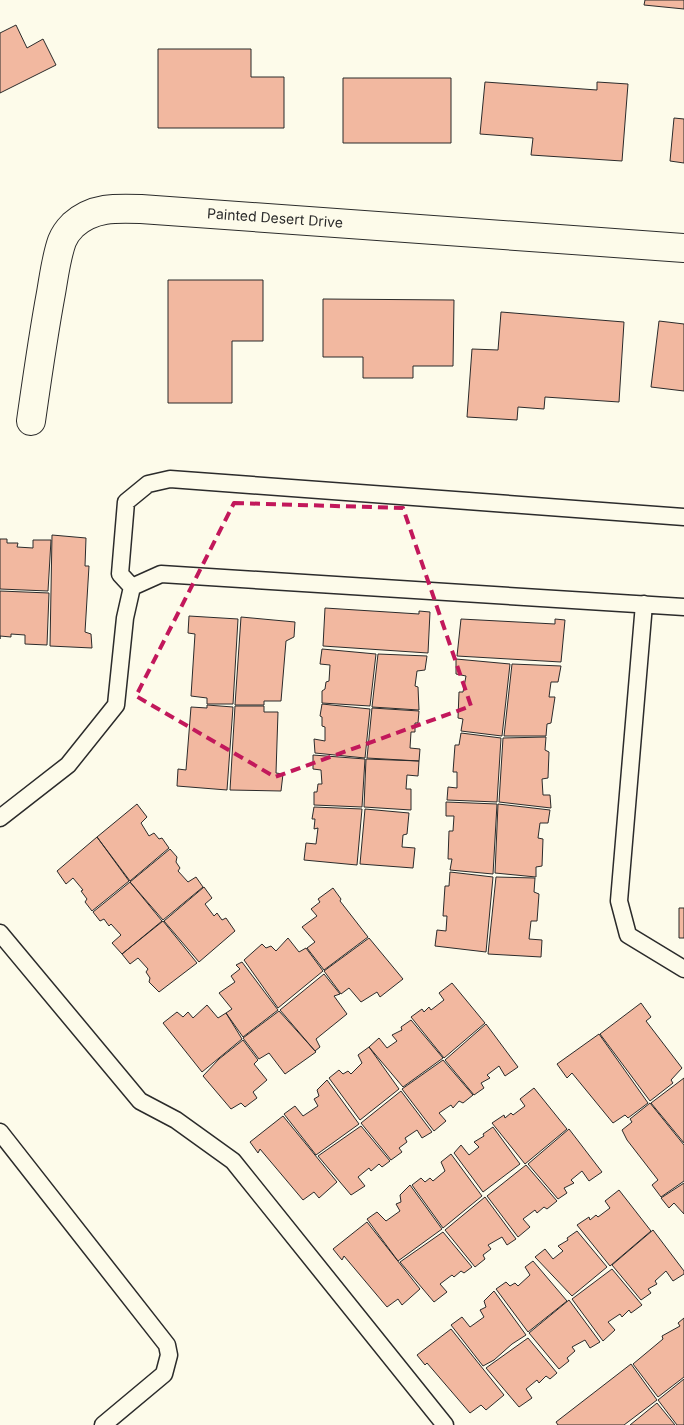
<svg xmlns="http://www.w3.org/2000/svg" width="684" height="1425" font-family="Inter,sans-serif">
<style>
.building{fill:#f2b8a0;stroke:#2b2b2b}
.lines{fill:none;stroke-linecap:round;stroke-linejoin:round}
.service-casing{stroke:#2b2b2b;stroke-width:19}
.minor-casing{stroke:#2b2b2b;stroke-width:30}
.service{stroke:#fdfbea;stroke-width:16}
.minor{stroke:#fdfbea;stroke-width:28}
.marked{fill:none;stroke:#c2185b;stroke-width:4;stroke-dasharray:10 6;stroke-linejoin:round}
.labels{text-anchor:middle;stroke-width:4;stroke-linejoin:round;paint-order:stroke}
.street-label{font-size:14px;fill:#2b2b2b;stroke:#fdfbea}
</style>
<rect width="100%" height="100%" fill="#fdfbea"/>
<!-- building -->
<path class="building" d="M645 0H684V9L644 5Z
M16 25 27 48 43 39 56 65 0 93V33Z
M158 49H251V77H284V128H158Z
M343 78H451V143H343Z
M485 82 597 90V82L628 84 622 161 531 155 533 138 480 134Z
M674 118 684 119V163L670 161Z
M168 280H263V341H232V403H168Z
M323 299 454 300 453 366H413V378H363V357H323Z
M501 312 624 322 619 402 545 397 544 409 518 407 517 420 467 417 472 349 498 350Z
M659 321 684 324V391L651 387Z
M52 535 86 538 85 566H89L85 632 91 634 92 648 50 646Z
M0 539H7V543H18L17 547 33 548V540H51L48 591 0 589Z
M0 591 49 593 47 645 25 644V635L11 634V637L0 636V639Z
M325 608 419 614V611L430 612 428 653 323 646Z
M189 616 238 619 233 704H207V698L191 696 195 634 188 633Z
M241 617 295 622 294 637 286 641 281 701H264V705H235Z
M461 619 555 624V619L565 620 561 662 457 656Z
M322 649 376 654 370 706 322 703V691L325 689 326 682 329 681 330 665 320 664Z
M378 654 427 656 425 670 417 671 415 686 418 687 419 710 372 707Z
M456 659 510 664 502 736 461 731 463 719 458 718 459 692H463L466 676 456 674Z
M512 664 561 666 558 682H551L549 697H555L551 723 547 724 546 736H504Z
M322 704 370 709 365 758 315 753 314 739 325 741V727L322 726V717L320 716Z
M207 705 233 707 227 790 177 786 178 769 186 770 191 707 207 708Z
M235 706H264V712H278L276 773 283 774 281 791 230 790Z
M372 708 419 711 418 723H415V732H411L410 748 420 749 419 761 367 758Z
M461 733 501 738 497 802 447 800 448 787 457 788V772H453L455 745H459Z
M546 737 545 750 549 752 548 778 542 779 543 795H550L551 808 499 802 503 738Z
M313 755 365 759 362 807 314 805V792H317L318 784H322L321 770 313 769Z
M366 759 419 761 418 776 407 775 406 789H411V810L364 807Z
M446 802 497 804 493 874 450 870 452 859H448L449 831H453L454 816H446Z
M137 804 147 817 141 823 149 836 154 833 159 839 162 838 169 848 130 881 97 837Z
M498 804 550 810 548 823H540L538 838 543 839 542 866 536 867V877L495 873Z
M314 807 362 809 357 865 304 860 306 843 316 844 318 828 314 829 315 819H312Z
M365 809 409 813 407 834 403 835 402 847 415 848 413 868 360 864Z
M97 837 129 881 92 911 85 902 87 899 81 891 83 890 73 878 66 884 57 871Z
M170 849 177 857 176 862 180 868 178 871 188 882 196 877 203 887 163 920 130 882Z
M450 872 493 877 486 952 435 946 437 930 446 931 447 916H443L445 886H449Z
M496 877 535 878 534 892 539 894 537 921H531L529 939 542 940 541 957 488 954Z
M130 882 162 921 122 954 112 943 121 935 111 924 109 926 104 919 100 921 93 912Z
M204 887 212 898 205 904 214 916 217 913 222 920 226 918 235 931 199 962 164 921Z
M333 888 341 899 340 901 368 937 324 970 307 948 315 942 302 927 317 916 311 909 320 902 318 899Z
M679 908H684V938H679Z
M163 921 197 963 159 992 149 982 150 978 146 972 148 969 138 958 130 964 122 954Z
M288 938 299 952 306 948 323 971 278 1008 244 960 262 944 266 948 271 946 276 951Z
M369 938 403 979 380 997 377 992 361 1002 349 988 341 994 324 971Z
M242 962 278 1010 243 1037 226 1013 232 1009 219 993 235 982 231 976 240 969 236 965Z
M324 974 340 994 334 996 347 1014 316 1039 320 1047 315 1051 280 1010Z
M452 983 485 1023 444 1058 411 1017 422 1009 424 1012 429 1007 431 1010 444 1000 439 993Z
M641 1003 651 1017 646 1021 682 1068 671 1080 673 1083 650 1101 600 1034Z
M207 1005 218 1018 226 1013 242 1039 202 1072 163 1023 177 1012 183 1017 188 1012 193 1018Z
M279 1011 316 1052 285 1074 269 1053 259 1059 243 1038Z
M411 1020 443 1058 403 1087 369 1047 379 1038 387 1048 397 1041 392 1035 402 1030 401 1027Z
M486 1024 518 1067 505 1076 499 1066 487 1075 490 1078 481 1083 484 1088 474 1095 445 1060Z
M599 1034 648 1103 628 1118 625 1115 613 1123 572 1073 567 1078 557 1064Z
M243 1040 258 1060 254 1064 267 1080 253 1092 257 1098 245 1107 241 1103 231 1109 203 1076 219 1059Z
M369 1047 399 1089 360 1120 329 1078 339 1070 343 1074 348 1071 351 1074 362 1063 358 1055Z
M443 1060 473 1095 463 1103 459 1101 453 1108 451 1105 439 1113 446 1121 434 1131 402 1089Z
M684 1078V1143L651 1103Z
M327 1080 359 1124 316 1155 284 1114 295 1106 303 1116 318 1106 314 1099 319 1096 317 1090Z
M534 1088 567 1129 525 1164 492 1123 504 1115 505 1118 511 1113 513 1115 525 1106 520 1099Z
M401 1091 432 1132 422 1138 417 1130 405 1138 407 1142 399 1148 402 1152 391 1160 361 1123Z
M650 1103 684 1145V1181L661 1197 652 1185 658 1180 627 1140 622 1130 632 1122 630 1119Z
M283 1116 337 1182 319 1198 314 1192 303 1200 260 1149 258 1153 250 1142Z
M361 1126 390 1161 382 1167 379 1164 371 1171 369 1168 358 1177 365 1186 351 1195 318 1156Z
M493 1127 520 1164 483 1192 454 1153 461 1145 469 1155 479 1147 474 1142 484 1136 483 1134Z
M569 1129 602 1172 589 1181 582 1171 571 1180 574 1183 564 1188 567 1193 558 1199 528 1164Z
M451 1154 482 1196 443 1228 412 1185 421 1178 425 1182 430 1178 433 1181 445 1171 441 1162Z
M526 1165 557 1201 547 1209 544 1207 537 1213 535 1210 523 1219 530 1227 518 1237 487 1196Z
M684 1183V1214L674 1203 669 1208 661 1198Z
M410 1185 442 1229 398 1261 367 1219 377 1212 386 1221 400 1211 396 1204 401 1202 400 1195Z
M619 1190 651 1231 610 1266 577 1225 589 1217 590 1220 596 1215 598 1217 610 1208 605 1201Z
M485 1197 516 1239 507 1245 502 1237 488 1245 491 1249 483 1255 485 1259 475 1267 445 1230Z
M367 1222 420 1289 402 1305 398 1299 387 1307 344 1256 342 1260 333 1249Z
M653 1230 684 1271V1274L673 1281 666 1271 655 1281 657 1284 648 1289 651 1293 641 1300 612 1265Z
M577 1231 607 1267 572 1296 535 1257 545 1249 553 1259 563 1251 558 1246 568 1240 567 1238Z
M443 1232 472 1267 464 1273 461 1271 454 1277 452 1275 440 1284 447 1292 434 1302 400 1262Z
M533 1261 567 1301 528 1332 496 1289 506 1282 510 1286 515 1283 518 1286 530 1275 525 1267Z
M612 1269 642 1305 631 1313 629 1310 622 1317 620 1314 608 1322 615 1330 603 1341 572 1299Z
M494 1291 526 1335 512 1344 494 1360 483 1366 451 1325 462 1317 470 1327 484 1317 480 1310 486 1307 484 1301Z
M569 1300 600 1342 590 1348 585 1340 572 1347 575 1351 567 1358 569 1361 559 1369 529 1333Z
M684 1318V1377L658 1397 633 1364 663 1339 662 1336 680 1326 678 1323Z
M451 1329 504 1395 486 1410 481 1405 470 1413 427 1363 425 1365 417 1355Z
M528 1338 557 1373 550 1379 546 1376 539 1383 537 1380 526 1389 532 1398 519 1407 486 1368Z
M631 1364 657 1400 624 1425H558L556 1422Z
M684 1379V1425H677L658 1400Z
M657 1403 675 1425H630Z"/>
<g class="lines">
<!-- service casing -->
<g class="service-casing">
<path id="service" d="M132 587 120 574 126 502 148 484 170 479 684 517
M132 587 161 574 684 607
M644 604 619 901 628 935 684 969
M0 818 68 765 116 705 125 618 132 587
M0 933 140 1101 176 1120 233 1161 445 1425
M0 1132 167 1345 169 1355 164 1374 103 1425"/>
</g>
<!-- minor casing -->
<g class="minor-casing">
<path id="minor" d="M31 421C37 379 43 336 51 293 54 276 56 258 62 241 64 236 69 229 73 225 93 207 116 208 141 209L684 248"/>
</g>
<!-- service -->
<use href="#service" class="service"/>
<!-- minor -->
<use href="#minor" class="minor"/>
</g>
<!-- marked area -->
<path class="marked" d="M234 503 403 508 471 706 275 777 136 696Z"/>
<g class="labels">
<!-- street labels -->
<g class="street-label">
<text transform="translate(275 218) rotate(4)" y="5">Painted Desert Drive</text>
</g>
</g>
</svg>
